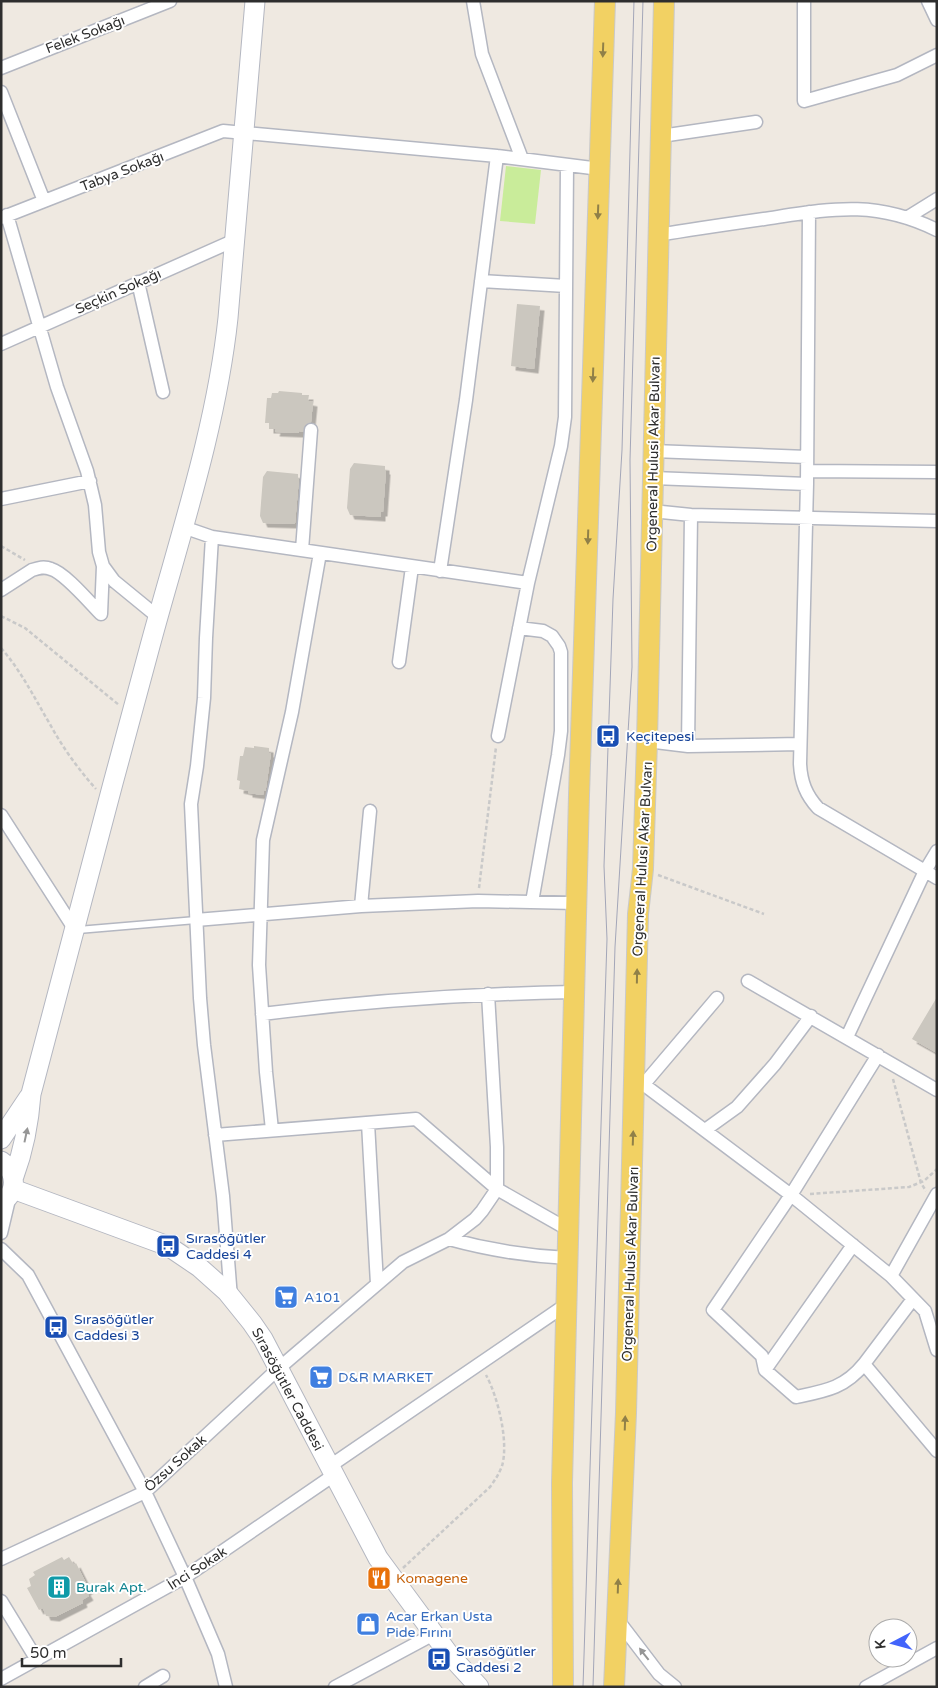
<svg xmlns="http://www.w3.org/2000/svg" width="938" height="1688" font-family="'Varela Round',sans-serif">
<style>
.pitch{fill:#c9ec9a}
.building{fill:#cbc7bf;filter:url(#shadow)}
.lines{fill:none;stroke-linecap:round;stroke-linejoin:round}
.lane-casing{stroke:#b4b7c1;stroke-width:9}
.street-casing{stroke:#b4b7c1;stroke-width:15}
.secondary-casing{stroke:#b4b7c1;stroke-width:21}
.primary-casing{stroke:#c9c9c9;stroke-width:22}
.path{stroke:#c9c9c9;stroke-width:2.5;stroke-dasharray:4 2.5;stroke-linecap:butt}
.lane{stroke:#fff;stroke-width:6}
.street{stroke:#fff;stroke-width:12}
.secondary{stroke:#fff;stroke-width:19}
.primary{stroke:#f2d163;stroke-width:20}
.tram{stroke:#a3a6b8;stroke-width:1}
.oneway{fill:#908048}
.oneway2{fill:#969696}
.labels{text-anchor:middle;stroke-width:4;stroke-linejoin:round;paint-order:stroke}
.street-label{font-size:14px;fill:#2e2e2e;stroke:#fff}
.transit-label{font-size:14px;fill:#164399;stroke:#fff;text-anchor:start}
.shop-label{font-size:14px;fill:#366cbe;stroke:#fff;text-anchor:start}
.food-label{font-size:14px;fill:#c56008;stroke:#fff;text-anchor:start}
.culture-label{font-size:14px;fill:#0d838f;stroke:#fff;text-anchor:start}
</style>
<defs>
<filter id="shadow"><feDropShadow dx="4.5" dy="4.5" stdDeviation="0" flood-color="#0004"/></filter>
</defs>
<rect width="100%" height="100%" fill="#efe9e1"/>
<!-- pitch -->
<path class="pitch" d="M506 166 541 170 535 224 500 221Z"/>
<!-- building -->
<path class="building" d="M517 304 540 306 534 369 511 366Z
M279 391 302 393V395H309L308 401 313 402 311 422 305 425 303 432 299 431V433L275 432 276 429H269V423H265L267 398H271L272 393H278Z
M354 463 385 466V470H386L383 512H381V517L350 515 347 508 350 469Z
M267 471 298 474V478H299L295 524 263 523 260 516 263 477Z
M254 746 269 748V753H271L266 788V791L264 790 263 795 248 793V791L239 789 240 781 237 780 240 756H243L245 747 254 748Z
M937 997V1053L912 1039Z
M62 1557 64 1560 69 1557 74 1565 76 1563 89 1589 86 1591 89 1596 82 1600 83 1603 55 1617 46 1616 43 1608 39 1610 27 1588 31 1586 29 1579 35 1575 33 1572Z"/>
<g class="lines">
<!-- lane casing -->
<g class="lane-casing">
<path id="lane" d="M78 930 196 920"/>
</g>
<!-- street casing -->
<g class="street-casing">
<path id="street" d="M473 1 482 54 522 159
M804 1V101L897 75 937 55
M928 1 937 20
M1 68 170 1
M1 92 44 201
M661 136 756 122
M809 212 807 484 800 764C801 782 806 795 818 808L937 878
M7 215 57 387 87 471 95 505 99 552 103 566 114 581 158 617
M908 217 937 199
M1 218 223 131 497 156 600 169
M658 235C694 229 729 224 764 219 830 209 874 199 937 230
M481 281 566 286
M138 282 163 392
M1 344 235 240
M653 451 807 457
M807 471 937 472
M653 478 807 484
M1 499 90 481
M652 511 691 515 937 521
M183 527 212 537 206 638 204 698 197 766 191 804 200 998 204 1045 223 1196 231 1298
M212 537 528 583
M302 550 311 430
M440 571 466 400 497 156
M1 590 32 570C38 568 44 566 51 569 65 573 90 603 101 614
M101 614 103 566
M519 628 543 631 552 636 559 646 561 652V731L558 755 532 902
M399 662 412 567
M498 736 528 583 561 446 565 417 567 165
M647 741 688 746 800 744
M688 746 691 515
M1 815 75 930
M361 906 370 811
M196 920 361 906 478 901 576 903
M748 981 937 1090
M262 1014C366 1001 469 994 574 992
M847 1037 925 871 937 851
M635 1078 791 1195 891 1276 925 1311 937 1350
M644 1084 717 998
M368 1123 377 1284
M272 1130 266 1072 259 965 263 840 292 712 320 553
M705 1130 737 1107 775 1064 811 1016
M215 1135 416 1119 497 1189 569 1230
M1 1233 10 1195
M449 1239C489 1250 527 1256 568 1258
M1 1249 28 1275 145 1492 185 1577 218 1654 226 1687
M891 1276 937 1194
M913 1299 864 1364 937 1451
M864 1364C845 1388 825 1391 796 1397L765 1370 762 1356 713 1310 791 1195 878 1055
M765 1370 853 1245
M330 1466 567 1304
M1 1559 145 1492 278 1369 403 1262 449 1239 475 1219 482 1211 497 1189V1147L488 994
M1 1601 37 1660
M617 1619 659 1674 675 1687
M1 1679 185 1577 334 1475
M145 1687 163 1676
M335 1687 434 1634
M866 1687 937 1648"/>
</g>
<!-- secondary casing -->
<g class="secondary-casing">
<path id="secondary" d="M1 1139 29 1097
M1 1161C17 1172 18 1192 1 1203
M14 1176C24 1149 29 1122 31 1094 71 945 109 795 150 646 179 538 216 430 228 318L255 1
M13 1189 168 1246 199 1267 227 1292 252 1323 263 1339 378 1558 448 1653 479 1687"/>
</g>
<!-- primary casing -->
<g class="primary-casing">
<path id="primary" d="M563 1687 562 1483 579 795 605 1
M614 1687 626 1413 638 914 643 869 647 741 664 1"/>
</g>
<!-- path -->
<path class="path" d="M1 546 25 560
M1 616 25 628 119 705
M1 648C22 672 35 699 51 726 63 748 79 770 96 789
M658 875 764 914
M479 888 496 747
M893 1079 921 1183 926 1191
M810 1194 909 1187 924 1181 937 1169
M403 1568 490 1487C495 1480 499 1474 502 1466 509 1442 498 1397 486 1375"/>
<!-- lane -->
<use href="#lane" class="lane"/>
<!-- street -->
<use href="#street" class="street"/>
<!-- secondary -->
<use href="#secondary" class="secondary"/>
<!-- primary -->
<use href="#primary" class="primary"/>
<!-- tram -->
<path class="tram" d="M583 1687 607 939 604 866 613 599 622 450 634 1
M593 1687 615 947 632 667 630 460 643 1"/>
</g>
<!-- one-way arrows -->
<defs><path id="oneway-solid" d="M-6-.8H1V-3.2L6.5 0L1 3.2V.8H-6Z" transform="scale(1.25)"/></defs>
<g class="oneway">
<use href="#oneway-solid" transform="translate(603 50) rotate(92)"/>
<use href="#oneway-solid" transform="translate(598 212) rotate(92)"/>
<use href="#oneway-solid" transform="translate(593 375) rotate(92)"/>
<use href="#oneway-solid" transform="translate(588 537) rotate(92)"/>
<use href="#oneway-solid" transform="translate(637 976) rotate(-89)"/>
<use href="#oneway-solid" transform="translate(633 1138) rotate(-88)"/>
<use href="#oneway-solid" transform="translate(625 1423) rotate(-88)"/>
<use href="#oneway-solid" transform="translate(618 1586) rotate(-88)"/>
</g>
<g class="oneway2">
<use href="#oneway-solid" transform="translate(26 1135) rotate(-78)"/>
<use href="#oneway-solid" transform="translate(644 1654) rotate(-128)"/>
</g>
<!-- icons -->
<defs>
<g id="bus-square" transform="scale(1.25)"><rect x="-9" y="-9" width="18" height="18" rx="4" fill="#1a4fb4" stroke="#fff"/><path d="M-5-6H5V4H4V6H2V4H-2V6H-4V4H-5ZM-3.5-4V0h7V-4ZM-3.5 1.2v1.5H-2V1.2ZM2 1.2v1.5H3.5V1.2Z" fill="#fff"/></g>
<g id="supermarket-square" transform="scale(1.25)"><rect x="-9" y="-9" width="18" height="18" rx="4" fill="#3f7fe0" stroke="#fff"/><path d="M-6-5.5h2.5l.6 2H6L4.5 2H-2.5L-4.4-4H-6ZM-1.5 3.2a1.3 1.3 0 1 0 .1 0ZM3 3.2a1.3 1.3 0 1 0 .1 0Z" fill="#fff"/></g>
<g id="restaurant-square" transform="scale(1.25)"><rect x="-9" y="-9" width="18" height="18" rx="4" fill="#e8710a" stroke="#fff"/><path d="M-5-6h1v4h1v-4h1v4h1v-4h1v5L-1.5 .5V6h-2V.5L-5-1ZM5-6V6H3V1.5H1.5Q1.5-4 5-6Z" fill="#fff"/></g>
<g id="building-square" transform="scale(1.25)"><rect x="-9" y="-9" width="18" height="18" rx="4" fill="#0f9aa8" stroke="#fff"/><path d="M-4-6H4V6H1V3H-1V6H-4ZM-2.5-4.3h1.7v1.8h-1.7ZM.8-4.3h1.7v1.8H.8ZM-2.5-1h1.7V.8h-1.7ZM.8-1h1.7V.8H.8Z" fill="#fff"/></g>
<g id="shop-square" transform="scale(1.25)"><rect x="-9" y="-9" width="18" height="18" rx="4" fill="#3f7fe0" stroke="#fff"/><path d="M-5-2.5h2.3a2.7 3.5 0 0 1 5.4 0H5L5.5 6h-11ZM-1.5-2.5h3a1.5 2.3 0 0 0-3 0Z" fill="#fff"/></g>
</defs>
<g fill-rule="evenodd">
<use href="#bus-square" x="608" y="736"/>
<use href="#bus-square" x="168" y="1246"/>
<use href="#supermarket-square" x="286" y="1297"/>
<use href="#bus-square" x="56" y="1327"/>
<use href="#supermarket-square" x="321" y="1377"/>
<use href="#restaurant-square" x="379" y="1578"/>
<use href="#building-square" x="59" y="1587"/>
<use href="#shop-square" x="368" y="1624"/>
<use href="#bus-square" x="439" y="1659"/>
</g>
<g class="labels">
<!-- street labels -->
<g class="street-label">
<text transform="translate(85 34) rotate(-21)" y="5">Felek Sokağı</text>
<text transform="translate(122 171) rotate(-21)" y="5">Tabya Sokağı</text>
<text transform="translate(118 291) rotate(-24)" y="5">Seçkin Sokağı</text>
<text transform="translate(653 454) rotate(-89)" y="5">Orgeneral Hulusi Akar Bulvarı</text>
<text transform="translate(642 859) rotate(-87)" y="5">Orgeneral Hulusi Akar Bulvarı</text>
<text transform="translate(630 1264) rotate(-88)" y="5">Orgeneral Hulusi Akar Bulvarı</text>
<text transform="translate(288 1389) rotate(62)" y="5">Sırasöğütler Caddesi</text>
<text transform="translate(175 1463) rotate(-42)" y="5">Özsu Sokak</text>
<text transform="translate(197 1568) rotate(-33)" y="5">İnci Sokak</text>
</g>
<!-- transit labels -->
<g class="transit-label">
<text x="626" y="741">Keçitepesi</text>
<text x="186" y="1243">Sırasöğütler<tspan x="186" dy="16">Caddesi 4</tspan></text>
<text x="74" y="1324">Sırasöğütler<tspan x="74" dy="16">Caddesi 3</tspan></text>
<text x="456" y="1656">Sırasöğütler<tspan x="456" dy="16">Caddesi 2</tspan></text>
</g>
<!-- shop labels -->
<g class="shop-label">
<text x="304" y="1302">A101</text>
<text x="338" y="1382">D&amp;R MARKET</text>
<text x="386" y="1621">Acar Erkan Usta<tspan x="386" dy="16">Pide Fırını</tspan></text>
</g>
<!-- food labels -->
<g class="food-label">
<text x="396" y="1583">Komagene</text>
</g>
<!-- culture labels -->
<g class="culture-label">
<text x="76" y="1592">Burak Apt.</text>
</g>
</g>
<!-- border -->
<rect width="938" height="1688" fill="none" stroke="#2e2e2e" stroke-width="5"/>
<!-- north arrow -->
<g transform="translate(893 1643) rotate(264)"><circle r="24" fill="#ffffff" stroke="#ababab"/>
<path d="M0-4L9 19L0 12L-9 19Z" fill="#4264fb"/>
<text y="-8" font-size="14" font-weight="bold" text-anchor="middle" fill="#2e2e2e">K</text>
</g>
<!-- scale -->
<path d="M22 1658v8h99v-8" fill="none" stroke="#2e2e2e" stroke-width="2.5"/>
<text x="30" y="1658" font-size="15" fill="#2e2e2e" stroke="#ffffff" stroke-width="4" paint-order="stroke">50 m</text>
</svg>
